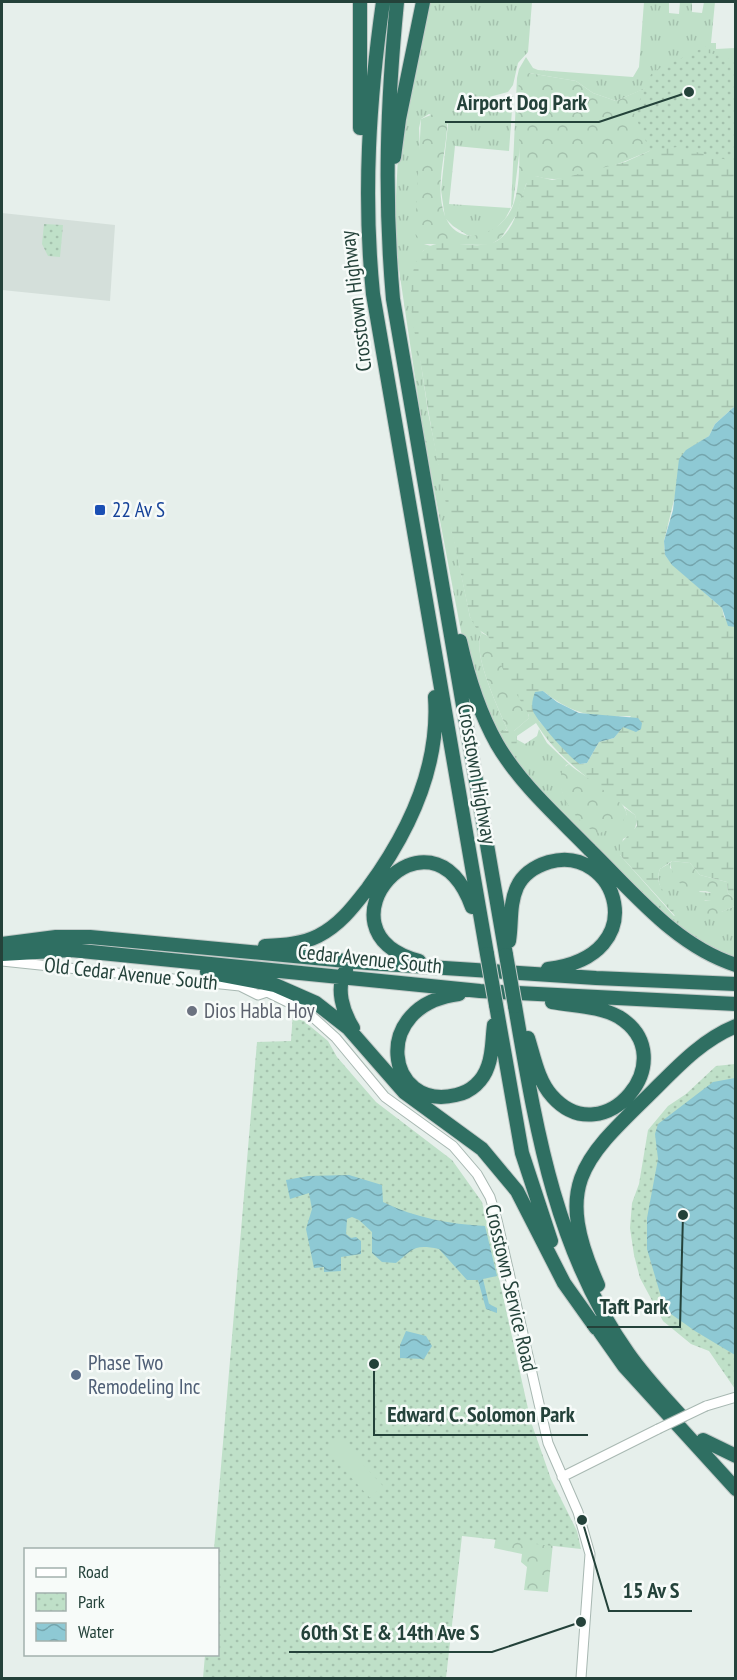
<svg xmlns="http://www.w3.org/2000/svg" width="737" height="1680" font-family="'PT Sans Narrow',sans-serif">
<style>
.built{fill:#d4dfda}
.grass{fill:url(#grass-tufts)}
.forest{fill:url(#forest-crowns)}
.wetland{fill:url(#wetland-marsh);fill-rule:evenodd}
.park{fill:url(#park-dots)}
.pitch{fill:#bfe0c8}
.water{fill:url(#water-waves)}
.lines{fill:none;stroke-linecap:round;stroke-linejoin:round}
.tertiary-casing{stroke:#a8b8b2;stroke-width:11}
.motorway-casing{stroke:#c2cac8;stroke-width:16}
.tertiary{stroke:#fff;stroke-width:9}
.motorway{stroke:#2f6f62;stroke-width:14}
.tertiary-bridge-casing{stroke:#a8b8b2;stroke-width:11;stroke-linecap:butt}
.motorway-bridge-casing{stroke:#c2cac8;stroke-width:16;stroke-linecap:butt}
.tertiary-bridge{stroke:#fff;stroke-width:9}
.motorway-bridge{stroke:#2f6f62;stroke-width:14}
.transit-dot{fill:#1a4fb4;stroke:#f7fbf9;stroke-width:2}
.worship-dot{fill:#6b7280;stroke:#f7fbf9;stroke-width:2}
.service-dot{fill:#5c6f8a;stroke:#f7fbf9;stroke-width:2}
.labels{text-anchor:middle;stroke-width:5;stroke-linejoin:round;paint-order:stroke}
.street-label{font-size:21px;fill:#24423a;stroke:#f7fbf9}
.transit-label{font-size:21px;fill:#164399;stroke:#f7fbf9;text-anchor:start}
.worship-label{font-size:21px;fill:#5b616d;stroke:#f7fbf9;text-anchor:start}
.service-label{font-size:21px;fill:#4e5e75;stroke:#f7fbf9;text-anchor:start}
.leader{fill:none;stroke:#24423a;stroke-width:2}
.callout-dot{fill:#24423a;stroke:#f7fbf9;stroke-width:2}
.callout-label{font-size:22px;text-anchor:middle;font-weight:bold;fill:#24423a;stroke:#f7fbf9;stroke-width:5;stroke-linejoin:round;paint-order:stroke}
</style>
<defs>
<pattern id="grass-tufts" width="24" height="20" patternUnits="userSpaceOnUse" patternTransform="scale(1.5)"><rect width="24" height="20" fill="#bfe0c8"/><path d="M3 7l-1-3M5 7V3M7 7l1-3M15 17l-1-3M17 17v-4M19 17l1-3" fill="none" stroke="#a4c1ad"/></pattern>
<pattern id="forest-crowns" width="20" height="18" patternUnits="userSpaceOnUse" patternTransform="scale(1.5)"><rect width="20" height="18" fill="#bfe0c8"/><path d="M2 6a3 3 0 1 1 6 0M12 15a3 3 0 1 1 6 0" fill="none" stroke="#a4c1ad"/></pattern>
<pattern id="wetland-marsh" width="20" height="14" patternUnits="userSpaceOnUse" patternTransform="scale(1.5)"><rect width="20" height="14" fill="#bfe0c8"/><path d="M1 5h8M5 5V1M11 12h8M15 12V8" fill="none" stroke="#a4c1ad"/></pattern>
<pattern id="park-dots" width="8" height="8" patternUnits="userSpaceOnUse" patternTransform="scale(1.5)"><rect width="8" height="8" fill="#bfe0c8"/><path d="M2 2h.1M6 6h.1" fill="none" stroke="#a4c1ad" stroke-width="1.8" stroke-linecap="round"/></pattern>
<pattern id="water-waves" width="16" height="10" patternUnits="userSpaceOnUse" patternTransform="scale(1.5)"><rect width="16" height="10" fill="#8ec9d4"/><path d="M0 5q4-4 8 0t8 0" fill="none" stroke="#74a5ad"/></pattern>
</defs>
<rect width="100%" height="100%" fill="#e6efeb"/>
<!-- built -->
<path class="built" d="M2 213 115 225 110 301 2 290Z"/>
<!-- grass -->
<path class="grass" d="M425 2H532L528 52 518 63 513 85 508 92 489 97 499 99 513 96 509 151 455 146 449 204 511 208 517 78 519 69 526 57 533 68 538 70 633 77 639 67 644 2H669V13L679 14 680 2H692V12L702 13 704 2H715L711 43H716V49L735 48V62L652 73 646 88 616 101 593 93 576 81 529 73 513 204 505 219 493 231 477 237 467 235 453 226 445 218 441 190 448 124 429 114 421 119 419 128 424 244 431 246 423 251 411 295 428 412 470 617 482 633C470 650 500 712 508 731L505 729 516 743V739L525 744 537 736 539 729 547 743 569 764 566 765C554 792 567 801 582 821L627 815 625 808 635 815C639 826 633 834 623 839L620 855 674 916 679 912C669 900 653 886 660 869L670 863V868L700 892 711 893V900H704L721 912 735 906V962L688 939 533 789 493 731 463 642 423 431 394 236 398 156Z"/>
<!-- forest -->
<path class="forest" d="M529 73 576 81 593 93 616 101 654 84 656 148C627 161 566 188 536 176L526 184 517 214 501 238 490 245 424 244 416 237 415 231 421 119 438 112 447 116C449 147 433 185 445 216 458 250 500 235 512 208 526 176 515 117 519 80Z
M482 633 488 636 528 709 529 718 514 731H508C500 712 470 650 482 633Z
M569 764C586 780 620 791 627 814L621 824 600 833C585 831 566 806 562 792 559 783 561 776 563 768Z
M672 861 690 863 700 875 727 882 728 893 735 899V906L708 918 697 910V904L699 901 711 900V893C705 890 703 892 696 891 682 890 672 876 670 863Z
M577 1531 553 1543 548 1592 524 1590 527 1567 521 1562 522 1554 494 1548 496 1536Z"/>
<!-- wetland -->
<path class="wetland" d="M735 144V406L715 424 709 436 686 451 664 541 665 555 672 564 722 608 724 617 735 627V899L728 893 727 882 700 875 690 863 672 861 660 869C651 892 680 899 680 917L677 918 620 855V844L637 826 635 815C601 786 560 763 536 723L517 736 516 753 502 736 500 730 514 731 529 718V715L507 678 488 636 476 628 470 617C453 535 434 454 422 371 418 346 410 319 411 294 411 281 413 261 423 251 442 232 480 256 501 238 520 222 518 196 530 177L536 176 552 180 567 177 625 162 656 148ZM543 691C573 715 594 718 631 716L614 738 599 742 587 763 580 764 539 721Z"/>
<!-- park -->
<path class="park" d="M709 45 708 53 721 55 735 62V162L677 147 650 151 634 113 652 72Z
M44 224 63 225 60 257 48 256 42 244Z
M293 1012 328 1041 337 1057 376 1102 452 1160 482 1202 531 1422 551 1479 577 1531 581 1549 462 1536 446 1678H203L205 1655 218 1654V1550L214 1549 257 1042 291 1041Z
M735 1064V1389L709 1351 691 1344 663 1321 640 1278 634 1255 630 1228 632 1203 639 1184 648 1130 668 1106 686 1094 716 1066Z"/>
<!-- pitch -->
<path class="pitch" d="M339 1438 383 1486 370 1498 326 1450Z"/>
<!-- water -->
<path class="water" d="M735 406 736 627H735L728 626 722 608 672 565 665 555 664 541 673 510 679 459 686 450 709 436 715 424Z
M543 691 557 702 579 713 638 718 642 723 641 729 636 732 623 727 614 738 599 742 587 763 580 764C571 760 535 718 533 711 531 704 533 698 535 692Z
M735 1078H736L735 1355 695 1331 671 1314 662 1300 647 1249V1218L658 1159 655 1134 658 1124 713 1082Z
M349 1175 382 1185 383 1202C415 1218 450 1224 485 1226L497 1276 483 1279 489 1304 497 1308V1313L486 1309 478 1280H467L439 1249C413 1244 414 1249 396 1263L382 1262 372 1253V1232L359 1220 352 1217 347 1219 346 1234 351 1238 356 1237 361 1241V1254L341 1257V1271L324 1272V1267L314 1268 306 1229 312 1209 309 1193 290 1199 286 1180 308 1176Z
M406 1331 426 1336 432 1346 424 1359 400 1358V1345Z"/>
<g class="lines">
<!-- tertiary casing -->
<g class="tertiary-casing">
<path id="tertiary" d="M2 961 240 986 258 995 267 992 306 1011 336 1038 385 1097 453 1146 477 1174 490 1197 497 1220 548 1443 578 1512 590 1554 581 1678
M706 1406 736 1397
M562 1477 658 1429"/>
</g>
<!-- motorway casing -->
<g class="motorway-casing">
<path id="motorway" d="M383 2C369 100 363 195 373 294L487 954
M397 2C387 104 384 196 393 299L506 955
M360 128V2
M394 157 399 119 423 2
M460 641C468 677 479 712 497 744 521 785 557 816 590 850 634 893 676 946 736 965
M509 941C512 923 509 905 517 887 523 874 536 866 549 862 616 843 656 955 548 969
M2 944 56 937H90L368 963 596 978 736 984
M265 946C283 945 302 944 318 936 340 925 354 906 368 888 409 832 440 768 435 697
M2 954 71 950 480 991 736 1004
M419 961C308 931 430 792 472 907
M346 970C335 988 343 1012 353 1028
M207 972 275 985 316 1003 348 1028 404 1092 482 1149 517 1191 564 1283 596 1328
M459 994C369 1005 386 1112 456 1095 471 1092 483 1081 488 1066 493 1053 492 1039 494 1025
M496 1005 522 1153 551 1241
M515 1006C536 1128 555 1250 628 1353 644 1376 663 1396 681 1416
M528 1038C534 1057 538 1081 552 1096 604 1155 685 1058 619 1017 600 1006 573 1006 552 1002
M598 1285C553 1184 582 1160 653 1091 678 1066 702 1040 736 1026
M593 1322 624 1366 736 1489
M703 1440 736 1456"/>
</g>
<!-- tertiary -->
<use href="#tertiary" class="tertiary"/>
<!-- motorway -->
<use href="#motorway" class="motorway"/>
<!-- tertiary-bridge casing -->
<g class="tertiary-bridge-casing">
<path id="tertiary-bridge" d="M658 1429 706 1406"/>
</g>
<!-- motorway-bridge casing -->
<g class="motorway-bridge-casing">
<path id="motorway-bridge" d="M487 954 496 1005
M506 955 515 1006"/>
</g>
<!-- tertiary-bridge -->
<use href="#tertiary-bridge" class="tertiary-bridge"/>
<!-- motorway-bridge -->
<use href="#motorway-bridge" class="motorway-bridge"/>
</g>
<!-- markers -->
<rect class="transit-dot" x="94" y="504" width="12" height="12" rx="3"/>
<circle class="worship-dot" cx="192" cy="1011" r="6"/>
<circle class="service-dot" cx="76" cy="1375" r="6"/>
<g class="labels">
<!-- street labels -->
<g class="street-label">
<text transform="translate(356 301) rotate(-97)" y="7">Crosstown Highway</text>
<text transform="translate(477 774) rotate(80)" y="7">Crosstown Highway</text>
<text transform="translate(370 959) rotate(6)" y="7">Cedar Avenue South</text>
<text transform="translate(131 974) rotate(6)" y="7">Old Cedar Avenue South</text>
<text transform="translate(511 1288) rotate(77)" y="7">Crosstown Service Road</text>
</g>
<!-- transit labels -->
<g class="transit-label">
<text x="112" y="517">22 Av S</text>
</g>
<!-- worship labels -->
<g class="worship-label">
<text x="204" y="1018">Dios Habla Hoy</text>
</g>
<!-- service labels -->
<g class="service-label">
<text x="88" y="1370">Phase Two<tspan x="88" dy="24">Remodeling Inc</tspan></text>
</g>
</g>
<!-- callouts -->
<path class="leader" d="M689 92L599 122H445M683 1215L680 1327H587M374 1364L374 1435H588M582 1520L609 1611H692M581 1622L492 1652H289"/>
<g class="callout-dot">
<circle cx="689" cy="92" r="6"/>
<circle cx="683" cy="1215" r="6"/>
<circle cx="374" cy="1364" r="6"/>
<circle cx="582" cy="1520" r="6"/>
<circle cx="581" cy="1622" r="6"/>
</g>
<g class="callout-label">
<text x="522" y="110">Airport Dog Park</text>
<text x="634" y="1314">Taft Park</text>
<text x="481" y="1422">Edward C. Solomon Park</text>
<text x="651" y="1598">15 Av S</text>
<text x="390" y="1640">60th St E &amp; 14th Ave S</text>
</g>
<!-- border -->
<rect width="737" height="1680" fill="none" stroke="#24423a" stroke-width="6"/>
<!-- legend -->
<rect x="24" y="1548" width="195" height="108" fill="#f7fbf9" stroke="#a3b1ad" stroke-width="1.5"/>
<rect x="36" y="1568" width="30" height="9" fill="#ffffff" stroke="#a3b1ad" stroke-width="1.5"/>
<text x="78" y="1578" font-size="18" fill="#24423a">Road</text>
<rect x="36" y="1593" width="30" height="18" fill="url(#park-dots)" stroke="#a3b1ad" stroke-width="1.5"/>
<text x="78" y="1608" font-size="18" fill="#24423a">Park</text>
<rect x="36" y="1623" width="30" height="18" fill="url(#water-waves)" stroke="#a3b1ad" stroke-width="1.5"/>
<text x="78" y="1638" font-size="18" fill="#24423a">Water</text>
</svg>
